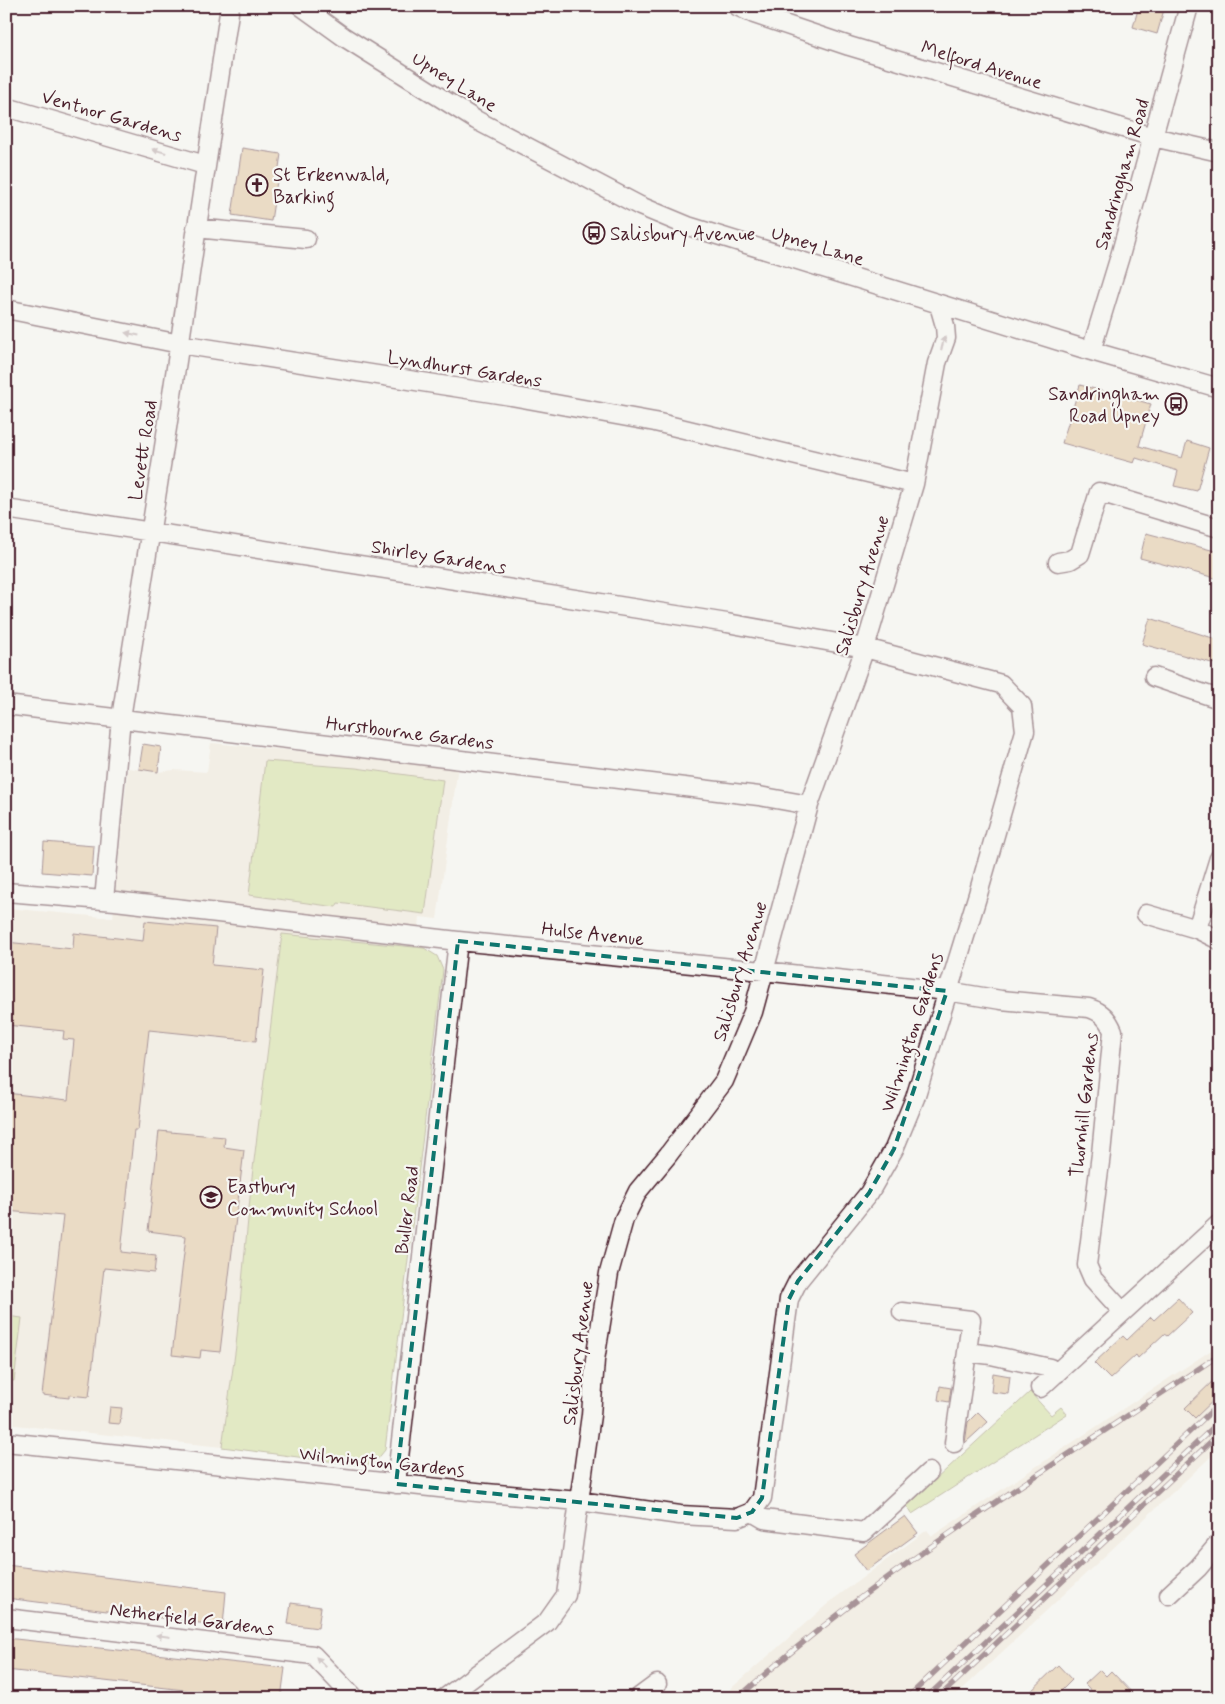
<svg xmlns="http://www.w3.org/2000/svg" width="1225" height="1704" font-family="Mynerve,sans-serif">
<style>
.built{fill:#eee4d4}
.green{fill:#cada8d;stroke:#8a7c5c}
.building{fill:#dcba8e;stroke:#4a1f2b}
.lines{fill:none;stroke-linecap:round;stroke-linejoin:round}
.minor-casing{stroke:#4a1f2b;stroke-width:21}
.minor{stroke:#f6f6f2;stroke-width:18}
.rail-casing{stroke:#4a1f2b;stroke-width:5.5}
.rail{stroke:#f6f6f2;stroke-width:4;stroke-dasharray:11;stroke-linecap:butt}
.oneway{fill:#a99598}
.marked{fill:none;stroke:#0f766e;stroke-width:4;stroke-dasharray:10 6;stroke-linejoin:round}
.labels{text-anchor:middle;stroke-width:4.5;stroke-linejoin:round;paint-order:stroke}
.street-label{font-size:19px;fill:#4a1f2b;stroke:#f6f6f2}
.poi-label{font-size:19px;fill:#4a1f2b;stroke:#f6f6f2;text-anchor:start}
</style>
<rect width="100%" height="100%" fill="#f6f6f2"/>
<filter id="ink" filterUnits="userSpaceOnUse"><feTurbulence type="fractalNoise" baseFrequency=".02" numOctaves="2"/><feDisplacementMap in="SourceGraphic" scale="10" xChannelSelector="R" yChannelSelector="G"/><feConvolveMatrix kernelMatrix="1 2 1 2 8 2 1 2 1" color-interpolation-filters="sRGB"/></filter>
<g filter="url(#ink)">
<!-- built -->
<path class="built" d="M211 743 458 766 437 919 420 917 417 947 424 948 437 956 443 970 385 1450 376 1461 366 1466 222 1447 6 1424V908L113 918 128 768 158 772 174 770 207 772Z
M1219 1345V1449L953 1698H720L831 1601 927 1530 932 1536Z"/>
<!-- green -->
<path class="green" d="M265 761 356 768 443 780 425 914 338 903 336 907 249 895Z
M282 934 424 948 437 956 443 970 385 1450 376 1461 366 1466 222 1447 236 1346 252 1177Z
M6 1316 22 1318 14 1381 6 1380Z
M1030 1392 1051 1415 1061 1407 1067 1414 912 1514 907 1506Z"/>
<!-- building -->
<path class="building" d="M1139 6H1165L1157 34 1133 27Z
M242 148 281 154 271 221 232 215Z
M1080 385 1151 404 1139 446 1182 458 1187 441 1209 448 1197 491 1174 486 1178 471 1136 458 1134 463 1062 443Z
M1146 533 1219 552V579L1140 558Z
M1150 618 1219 640V665L1142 644Z
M143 744 161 747 158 772 139 769Z
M44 842 94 846 92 876 42 872Z
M145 921 216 928 212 965 264 970 256 1041 149 1030 138 1130H134L121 1252 156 1256 154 1273 104 1268 89 1397 69 1395V1398L42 1395 63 1216 6 1211V1093L68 1100 74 1040 63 1039 64 1031 6 1025V942L73 949 74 933 143 941Z
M159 1131 225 1137 224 1147 244 1150 220 1352 201 1350 200 1358 172 1355 186 1236 148 1231Z
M1178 1298 1192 1313 1167 1336 1164 1334 1138 1358 1136 1355 1110 1379 1094 1363 1123 1336 1127 1340 1151 1317 1154 1320Z
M993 1373 1010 1376 1008 1394 991 1392Z
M1219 1375V1395L1195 1418 1185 1408Z
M940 1386 951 1388 949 1402 938 1400Z
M110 1407 122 1408 120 1424 108 1423Z
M978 1412 988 1422 965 1443 968 1422Z
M905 1516 918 1533 866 1571 854 1554Z
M6 1565 226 1592 223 1626 6 1598Z
M291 1603 321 1607 318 1628 288 1624Z
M6 1638 285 1668 281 1698H256L6 1670Z
M1058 1665 1072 1680 1054 1698H1024Z
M1100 1670 1106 1676 1111 1671 1137 1698H1098L1085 1684Z"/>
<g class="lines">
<!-- minor casing -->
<g class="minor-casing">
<path id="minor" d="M301 6 344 37 476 120 640 206 688 226 1091 351 1219 388
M737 6 754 14 849 46 1153 137 1219 152
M6 107 205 165
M196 228 306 239
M6 309 180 344 511 396 655 422 914 484
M1091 351 1120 256 1189 6
M6 509 727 623 865 648 1001 684 1022 706 1025 731 978 894 915 1098 894 1149 869 1193 798 1281 789 1299 762 1498 752 1512 737 1518 680 1515 579 1501 486 1493 6 1442
M1058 562 1070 560 1080 554 1099 492 1219 528
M1154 677 1219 699
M6 705 759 796 809 805
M6 892 115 901 458 941 763 971 947 991 1001 1000 1089 1008C1102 1012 1108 1019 1113 1031L1101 1154 1087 1265 1093 1279 1123 1312
M104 900 121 718 167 428 230 6
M1146 914 1197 929 1219 940
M1197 929 1219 858
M902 1312 971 1320 967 1352
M1040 1388 1219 1224
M954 1443 967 1352 991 1355 1050 1368 1056 1374
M396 1484 458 941
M752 1512 764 1519 864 1532 929 1472
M1169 1595 1198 1568 1219 1543
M6 1618 313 1655 354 1698
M445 1698 547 1622 566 1595 591 1415 595 1360 609 1273 624 1219 638 1191 668 1155 724 1081 753 1012 809 805 865 648 914 484 937 363 946 338 945 326 939 305
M638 1698 657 1684"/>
</g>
<!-- minor -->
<use href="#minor" class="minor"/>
<!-- rail casing -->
<g class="rail-casing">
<path id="rail" d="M738 1698C885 1565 1055 1466 1219 1355
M907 1698 1219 1404
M926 1698 1219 1422
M938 1698 1219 1434"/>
</g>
<!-- rail -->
<use href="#rail" class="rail"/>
</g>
<!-- one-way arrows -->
<defs><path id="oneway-solid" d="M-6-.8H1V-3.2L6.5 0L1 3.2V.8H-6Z" transform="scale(1.25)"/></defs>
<g class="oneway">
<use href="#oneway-solid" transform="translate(159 151) rotate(-164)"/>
<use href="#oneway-solid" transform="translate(132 334) rotate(-169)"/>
<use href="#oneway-solid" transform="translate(943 343) rotate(-75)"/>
<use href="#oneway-solid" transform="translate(163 1636) rotate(-173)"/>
<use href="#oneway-solid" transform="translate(321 1662) rotate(-135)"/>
</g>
</g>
<!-- marked area -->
<path d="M0 0H1225V1704H0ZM458 941 947 991 894 1149 869 1193 798 1281 789 1299 762 1498 752 1512 737 1518 396 1484Z" fill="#f6f6f2" fill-opacity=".55" fill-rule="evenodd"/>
<path class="marked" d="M458 941 947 991 894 1149 869 1193 798 1281 789 1299 762 1498 752 1512 737 1518 396 1484Z"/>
<!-- icons -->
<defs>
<g id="church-ring" transform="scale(1.125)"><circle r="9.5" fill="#f6f6f2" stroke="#4a1f2b" stroke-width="1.5"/><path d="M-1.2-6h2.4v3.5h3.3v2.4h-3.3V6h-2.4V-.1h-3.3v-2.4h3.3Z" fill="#4a1f2b"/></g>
<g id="bus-ring" transform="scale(1.125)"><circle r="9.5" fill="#f6f6f2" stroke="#4a1f2b" stroke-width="1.5"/><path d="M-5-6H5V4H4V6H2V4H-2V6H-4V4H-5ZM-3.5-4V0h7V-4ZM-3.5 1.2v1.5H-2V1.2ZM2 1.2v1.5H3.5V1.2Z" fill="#4a1f2b"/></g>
<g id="school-ring" transform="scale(1.125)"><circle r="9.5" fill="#f6f6f2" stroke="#4a1f2b" stroke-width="1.5"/><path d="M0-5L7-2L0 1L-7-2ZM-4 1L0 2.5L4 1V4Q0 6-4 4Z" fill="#4a1f2b"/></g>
</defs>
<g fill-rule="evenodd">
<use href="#church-ring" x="257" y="185"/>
<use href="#bus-ring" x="594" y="233"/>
<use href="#bus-ring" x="1176" y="404"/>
<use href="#school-ring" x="211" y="1197"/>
</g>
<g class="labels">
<!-- street labels -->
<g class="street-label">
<text transform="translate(982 64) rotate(17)" y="7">Melford Avenue</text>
<text transform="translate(455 81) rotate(32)" y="7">Upney Lane</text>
<text transform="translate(112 115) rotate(16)" y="7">Ventnor Gardens</text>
<text transform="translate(1121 174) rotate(-74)" y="7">Sandringham Road</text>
<text transform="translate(818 245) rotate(17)" y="7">Upney Lane</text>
<text transform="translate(465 368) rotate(9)" y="7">Lyndhurst Gardens</text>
<text transform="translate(142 450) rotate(-81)" y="7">Levett Road</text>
<text transform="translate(439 556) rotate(9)" y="7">Shirley Gardens</text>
<text transform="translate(861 585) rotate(-73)" y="7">Salisbury Avenue</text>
<text transform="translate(410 732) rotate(7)" y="7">Hurstbourne Gardens</text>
<text transform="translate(593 933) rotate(6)" y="7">Hulse Avenue</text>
<text transform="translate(739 971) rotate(-73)" y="7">Salisbury Avenue</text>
<text transform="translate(911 1032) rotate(-72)" y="7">Wilmington Gardens</text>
<text transform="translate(1083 1105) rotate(-84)" y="7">Thornhill Gardens</text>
<text transform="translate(406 1210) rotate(-83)" y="7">Buller Road</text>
<text transform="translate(577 1353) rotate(-83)" y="7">Salisbury Avenue</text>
<text transform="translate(382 1461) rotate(6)" y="7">Wilmington Gardens</text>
<text transform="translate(192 1618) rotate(7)" y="7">Netherfield Gardens</text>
</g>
<!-- poi labels -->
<g class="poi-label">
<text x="273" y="181">St Erkenwald,<tspan x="273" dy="22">Barking</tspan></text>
<text x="610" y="240">Salisbury Avenue</text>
<text x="1160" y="400" text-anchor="end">Sandringham<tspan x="1160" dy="22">Road Upney</tspan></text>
<text x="227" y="1193">Eastbury<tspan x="227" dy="22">Community School</tspan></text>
</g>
</g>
<!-- margin -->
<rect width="1225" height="1704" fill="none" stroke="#f6f6f2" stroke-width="25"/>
<rect x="12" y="12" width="1200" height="1679" fill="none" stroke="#4a1f2b" stroke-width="2" filter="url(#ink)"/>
</svg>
